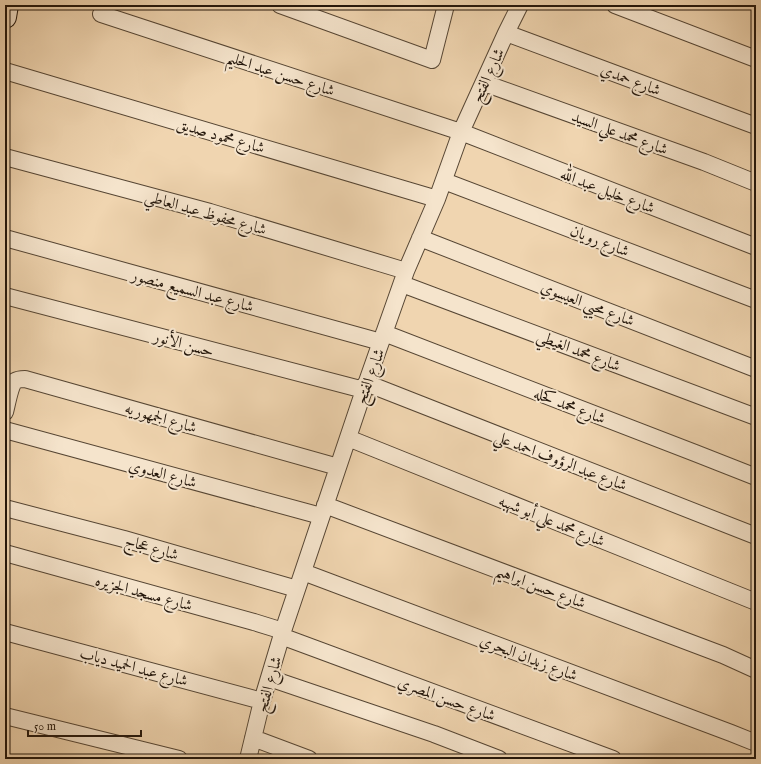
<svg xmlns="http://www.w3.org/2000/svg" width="761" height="764" font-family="'IM FELL English',Amiri,serif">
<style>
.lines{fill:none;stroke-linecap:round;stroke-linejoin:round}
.street-casing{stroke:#564634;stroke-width:18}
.secondary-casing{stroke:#23160b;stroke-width:24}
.street{stroke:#f5e4cc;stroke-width:16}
.secondary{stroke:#f5e4cc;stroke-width:22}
.labels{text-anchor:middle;stroke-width:4;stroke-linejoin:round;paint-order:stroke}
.street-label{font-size:16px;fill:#23160b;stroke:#f5e4cc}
</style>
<rect width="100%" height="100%" fill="#f0d5b0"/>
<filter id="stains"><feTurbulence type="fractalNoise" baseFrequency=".005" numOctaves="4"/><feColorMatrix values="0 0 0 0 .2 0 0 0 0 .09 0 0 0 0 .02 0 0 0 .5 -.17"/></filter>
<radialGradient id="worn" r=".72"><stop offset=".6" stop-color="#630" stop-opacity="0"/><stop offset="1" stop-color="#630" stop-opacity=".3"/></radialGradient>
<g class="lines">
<!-- street casing -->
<g class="street-casing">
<path id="street" d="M280 5 432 60 446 5
M615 5 756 59
M101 14 461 132 756 247
M506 33 756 126
M5 71 437 199
M484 83 704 162 756 183
M5 157 210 212 406 271
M444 181 756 300
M5 238 381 342
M420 238 756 369
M402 284 756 417
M5 296 364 390
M384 333 695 453 756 477
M366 383 756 536
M5 412C7 405 10 386 15 381 18 379 21 379 25 379L338 467
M5 430 321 516
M348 438 756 602
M325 505 723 655 756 670
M5 508 124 539 297 589
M5 553 254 622 283 631
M303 572 731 733 756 743
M5 632 262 701
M281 636 613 759
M269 678 434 734 499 759
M5 716 179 759
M253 738 309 759
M248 759 262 701 283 631 364 390 406 271 437 199 461 132 506 33 520 5"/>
</g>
<!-- secondary casing -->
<g class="secondary-casing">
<path id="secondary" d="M5 17 7 5"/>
</g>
<!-- street -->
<use href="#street" class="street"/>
<!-- secondary -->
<use href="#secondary" class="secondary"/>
</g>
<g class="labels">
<!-- street labels -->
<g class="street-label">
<text transform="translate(281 73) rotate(18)" y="6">شارع حسن عبد الحليم</text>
<text transform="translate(487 75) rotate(-65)" y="6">شارع الفتح</text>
<text transform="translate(631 79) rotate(21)" y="6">شارع حمدي</text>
<text transform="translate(620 132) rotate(20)" y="6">شارع محمد علي السيد</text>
<text transform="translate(221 135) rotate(16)" y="6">شارع محمود صديق</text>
<text transform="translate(608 190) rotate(21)" y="6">شارع خليل عبد الله</text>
<text transform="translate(206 212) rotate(16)" y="6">شارع محفوظ عبد العاطي</text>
<text transform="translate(600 240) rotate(21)" y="6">شارع رويان</text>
<text transform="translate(193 290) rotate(15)" y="6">شارع عبد السميع منصور</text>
<text transform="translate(588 303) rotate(21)" y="6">شارع محيي العيسوي</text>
<text transform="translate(184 343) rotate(15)" y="6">حسن الأنور</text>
<text transform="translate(579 350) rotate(21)" y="6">شارع محمد الغيطي</text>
<text transform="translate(369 376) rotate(-70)" y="6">شارع الفتح</text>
<text transform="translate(570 405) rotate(21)" y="6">شارع محمد كحله</text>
<text transform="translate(161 417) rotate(16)" y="6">شارع الجمهوريه</text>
<text transform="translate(561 460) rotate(21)" y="6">شارع عبد الرؤوف احمد علي</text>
<text transform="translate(163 473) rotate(15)" y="6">شارع العدوي</text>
<text transform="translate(552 520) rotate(22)" y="6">شارع محمد علي أبو شهبه</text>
<text transform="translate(152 547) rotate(16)" y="6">شارع عجاج</text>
<text transform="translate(541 586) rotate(21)" y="6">شارع حسن ابراهيم</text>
<text transform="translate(144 592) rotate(15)" y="6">شارع مسجد الجزيره</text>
<text transform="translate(529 657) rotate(21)" y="6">شارع زيدان البحري</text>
<text transform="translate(134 666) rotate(15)" y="6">شارع عبد الحميد دياب</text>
<text transform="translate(268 684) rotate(-74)" y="6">شارع الفتح</text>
<text transform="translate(447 698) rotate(20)" y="6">شارع حسن المصري</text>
</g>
</g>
<!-- margin -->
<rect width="761" height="764" fill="none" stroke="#f0d5b0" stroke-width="20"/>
<rect x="6" y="6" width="749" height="752" fill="none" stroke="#23160b" stroke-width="2"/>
<rect x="10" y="10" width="741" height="744" fill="none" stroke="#23160b"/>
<!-- scale -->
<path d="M28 730v6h113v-6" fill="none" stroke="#23160b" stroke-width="2"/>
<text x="34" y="730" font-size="12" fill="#23160b" stroke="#f5e4cc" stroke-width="3" paint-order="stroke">50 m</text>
<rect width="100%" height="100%" filter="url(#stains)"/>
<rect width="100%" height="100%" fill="url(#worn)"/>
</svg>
